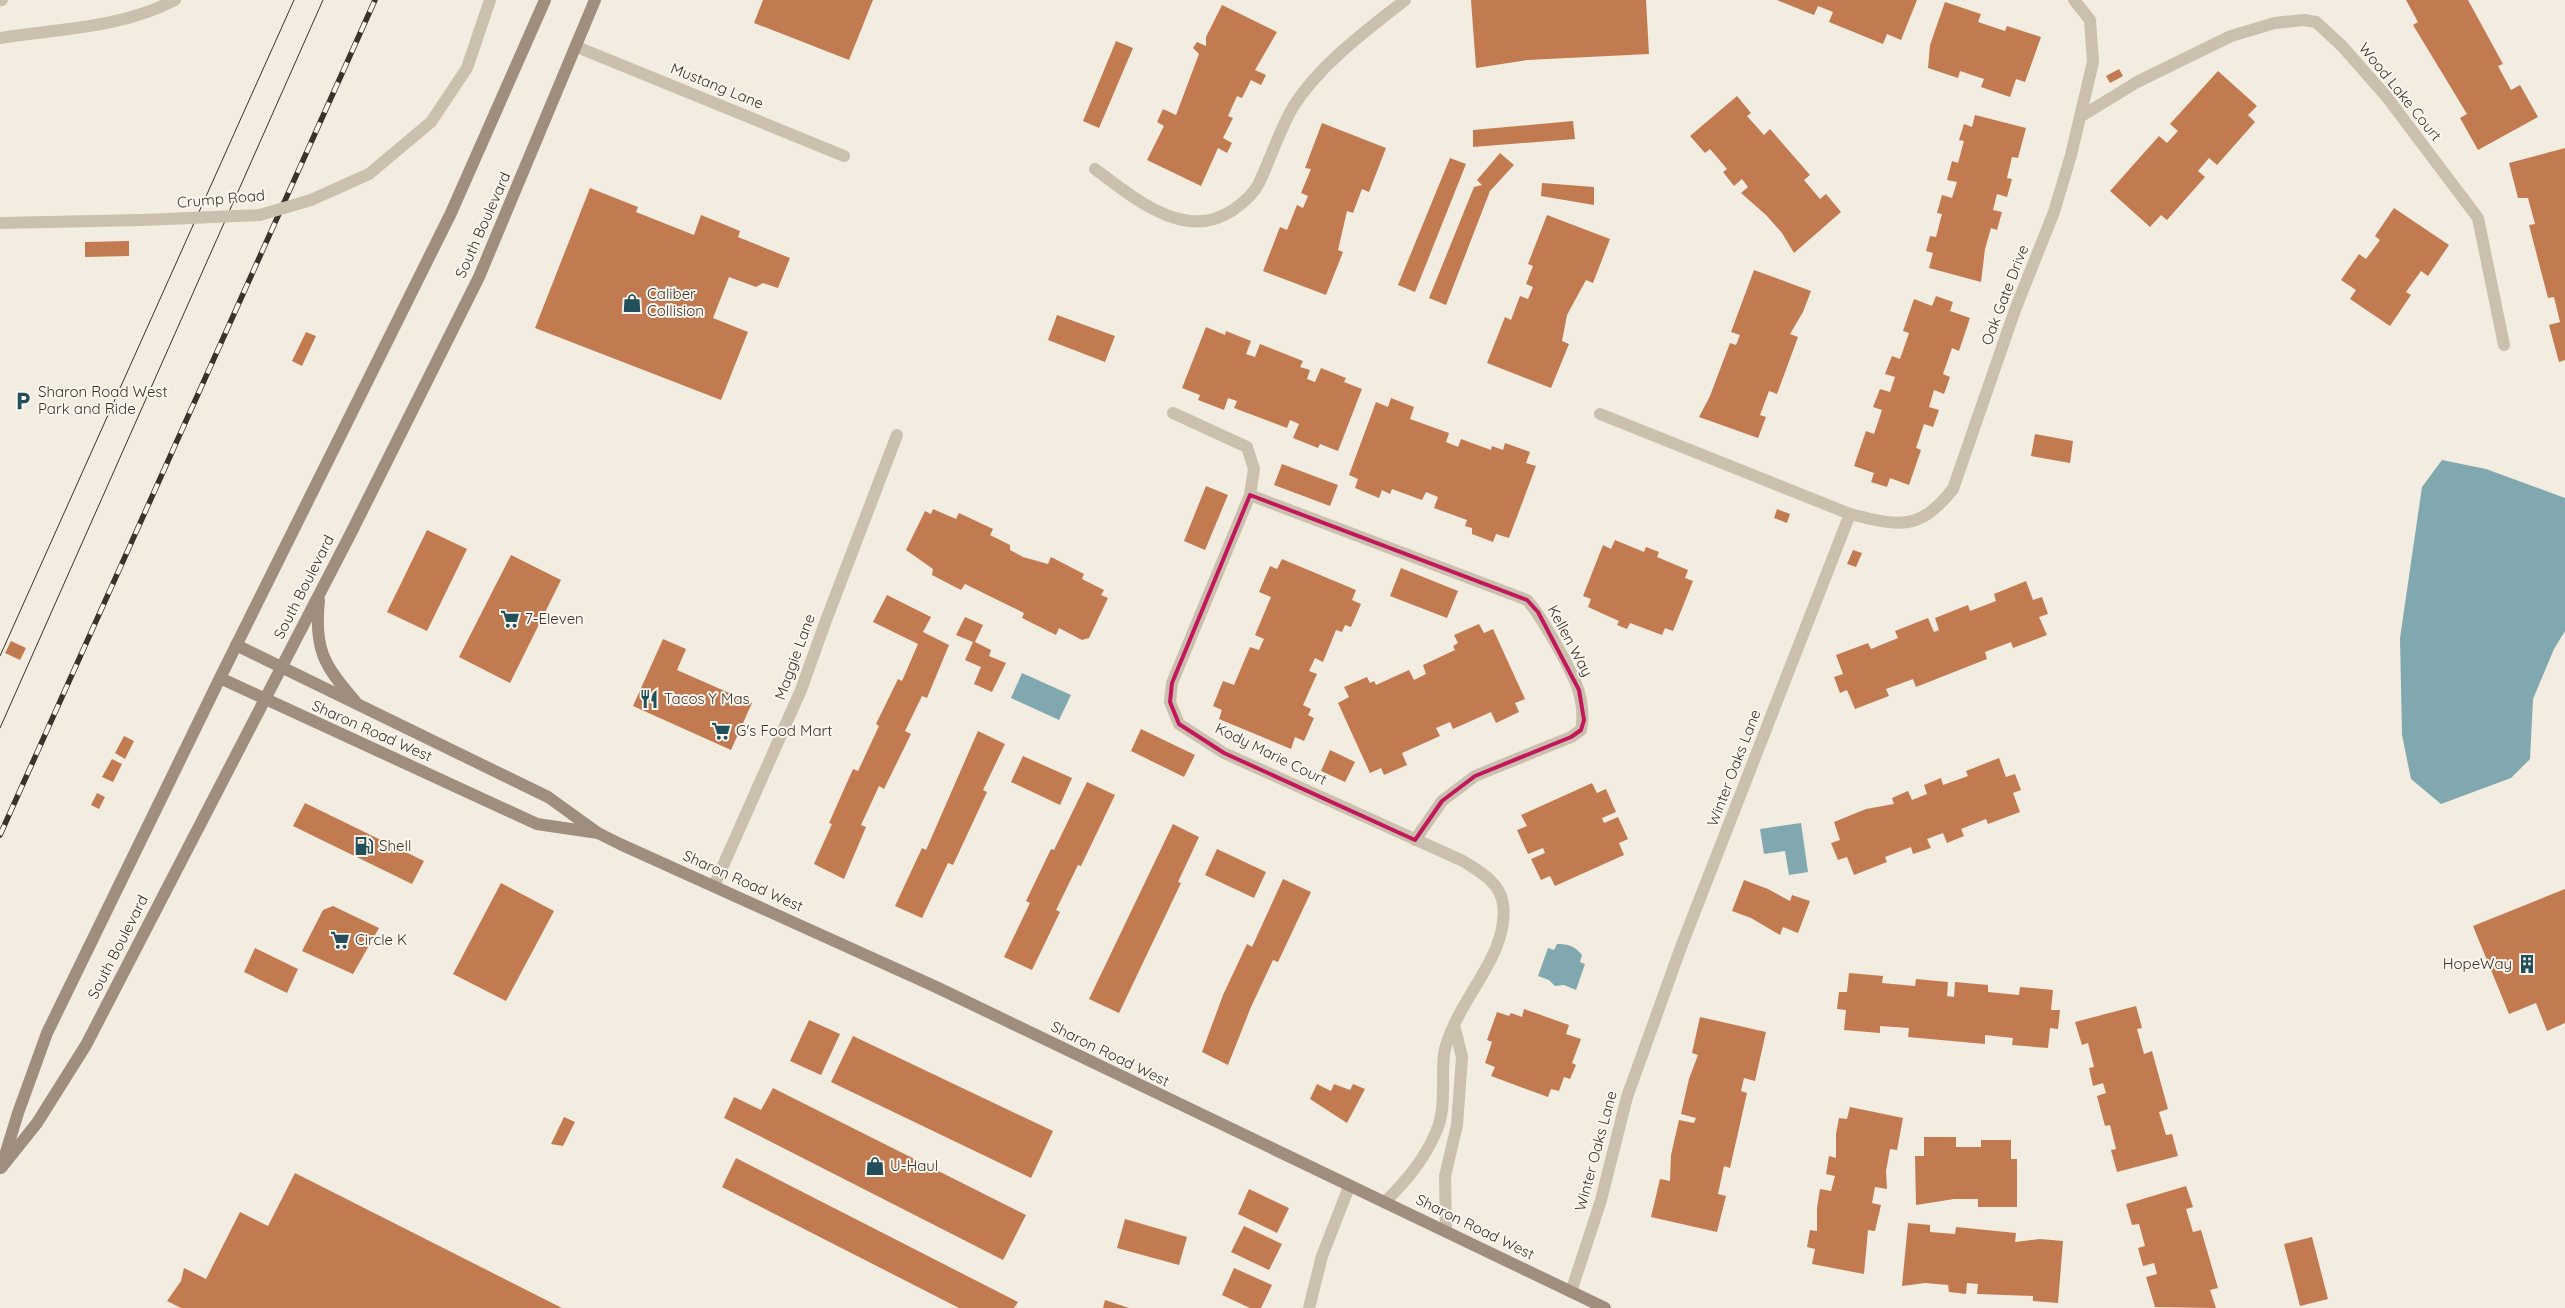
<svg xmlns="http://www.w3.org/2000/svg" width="2565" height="1308" font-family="Quicksand,sans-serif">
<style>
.water{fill:#81a7af}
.building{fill:#c27a51}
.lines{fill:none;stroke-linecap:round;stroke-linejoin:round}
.minor{stroke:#cbbfad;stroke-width:12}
.tertiary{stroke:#cbbfad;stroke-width:12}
.secondary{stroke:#9f8e7e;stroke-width:12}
.tram{stroke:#3a322b;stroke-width:1}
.rail-casing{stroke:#3a322b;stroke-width:5.5}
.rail{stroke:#faf6ee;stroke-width:4;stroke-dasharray:11;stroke-linecap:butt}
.tertiary-bridge{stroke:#cbbfad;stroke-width:12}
.marked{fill:none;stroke:#c2185b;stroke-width:4;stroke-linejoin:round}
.labels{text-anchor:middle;stroke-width:4;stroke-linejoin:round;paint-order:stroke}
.street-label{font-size:15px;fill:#3a322b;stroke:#faf6ee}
.poi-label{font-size:15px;fill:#3a322b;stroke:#faf6ee;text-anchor:start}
</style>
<rect width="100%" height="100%" fill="#f3ede1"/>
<!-- water -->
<path class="water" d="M2442 460 2486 469 2565 498V631L2554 649 2533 699 2530 759 2511 778 2441 804 2411 779 2402 735 2400 638 2422 487Z
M1022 673 1071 695 1059 720 1011 698Z
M1801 823 1808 872 1789 875 1785 851 1764 854 1760 829Z
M1557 944C1568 944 1575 946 1582 955L1580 962 1585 964 1576 990 1564 985 1555 986 1549 980 1538 976 1548 948 1554 950Z"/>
<!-- building -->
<path class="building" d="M763 0H873L849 60 754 23Z
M1471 0H1646L1649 54 1527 60 1476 68Z
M1777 0H1917L1901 40 1887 34 1883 44 1829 22 1833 12 1818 6 1814 15Z
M2406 0H2468L2503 64 2498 66 2511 90 2520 85 2538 117 2478 150 2460 118 2467 114 2413 25 2418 22Z
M1945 2 1981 14 1978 22 2005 31 2007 26 2041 37 2025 82 2016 79 2010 97 1981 87 1984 79 1960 71 1958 78 1928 68 1930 45Z
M1222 5 1277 32 1255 70 1266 75 1261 85 1251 80 1242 98 1237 96 1228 116 1233 118 1223 138 1232 143 1227 153 1218 148 1201 186 1147 160 1164 126 1157 122 1163 109 1176 115 1199 54 1193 48 1197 42 1206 46V37Z
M1116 41 1133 48 1099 128 1083 121Z
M2119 69 2123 76 2110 83 2106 76Z
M2218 71 2257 106 2248 115 2255 122 2217 165 2209 158 2198 171 2205 177 2167 220 2161 215 2150 227 2110 191 2159 136 2167 143 2178 131 2170 124Z
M1737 96 1751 113 1747 116 1764 135 1770 129 1810 175 1804 180 1820 199 1826 194 1841 212 1794 253 1782 233 1766 215 1741 193 1748 187 1742 179 1734 186 1723 172 1727 169 1710 149 1705 153 1690 136Z
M1975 115 2026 128 2018 158 2012 157 2007 178 2012 179 2007 197 1997 194 1993 210 2002 212 1997 230 1991 228 1985 249 1981 282 1929 268 1933 253 1926 251 1930 236 1936 237 1942 214 1937 213 1942 195 1952 198 1957 182 1947 180 1952 161 1958 163 1964 141 1959 140 1964 124 1972 127Z
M1573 121 1575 139 1473 147V130Z
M1322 123 1386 148 1369 192 1362 189 1353 213 1347 211 1338 250 1343 252 1326 295 1263 271 1280 227 1287 230 1297 205 1303 208 1308 196 1301 193 1311 169 1305 168Z
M2565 148V360L2559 362 2549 325 2560 322 2554 297 2548 298 2529 225 2535 224 2528 198H2518L2509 163Z
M1500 153 1514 165 1490 191 1446 305 1429 298 1474 187 1482 185 1477 180Z
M1450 158 1466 164 1415 292 1398 285Z
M1542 183 1594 187V205L1541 196Z
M590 188 638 207 636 212 694 235 701 215 740 231 738 237 790 258 778 288 763 283 756 287 729 277 713 318 748 332 721 400 535 328Z
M2394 208 2449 245 2428 276 2421 271 2406 292 2411 295 2390 326 2350 299 2356 290 2341 280 2359 254 2366 259 2380 240 2375 236Z
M1547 215 1610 239 1593 283 1586 280 1567 315 1562 341 1569 344 1551 388 1487 363 1505 317 1511 320 1520 296 1528 299 1533 287 1526 284 1533 266 1528 264Z
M129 241V256L85 257V242Z
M1754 270 1811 291 1803 312 1790 334 1798 337 1777 394 1769 391 1760 415 1766 417 1758 438 1699 417 1710 396 1730 343 1736 345 1740 335 1731 332Z
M1936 296 1953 302 1950 311 1970 318 1959 351 1952 348 1943 374 1950 377 1944 394 1934 390 1929 407 1939 410 1933 427 1924 424 1916 448 1921 450 1909 485 1890 478 1887 487 1871 482 1874 473 1854 466 1866 431 1874 434 1882 410 1873 407 1880 389 1890 392 1895 377 1885 374 1892 356 1900 359 1909 333 1903 331 1914 299 1932 306Z
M1057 315 1115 336 1105 362 1048 340Z
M1206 327 1225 335 1226 331 1251 341 1246 354 1255 357 1260 344 1303 361 1300 367 1310 370 1307 379 1315 382 1321 368 1346 378 1344 382 1362 389 1338 451 1320 444 1318 448 1293 438 1299 424 1290 420 1287 428 1234 408 1237 401 1228 398 1224 410 1198 400 1200 395 1182 388Z
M306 332 316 336 302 366 292 361Z
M1391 398 1414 407 1410 419 1449 433 1446 442 1458 447 1461 439 1491 450 1492 446 1503 450 1505 443 1530 452 1526 463 1536 466 1509 538 1496 534 1493 542 1472 534V528L1465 526 1467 520 1434 508 1438 497 1426 492 1422 500 1392 489 1390 494 1382 490 1379 498 1355 488 1358 479 1349 475 1376 402 1388 407Z
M2035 434 2073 441 2070 463 2031 456Z
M1282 464 1338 485 1330 506 1274 485Z
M1206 486 1228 495 1205 550 1184 541Z
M933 509 956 519 959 513 993 529 990 535 1010 545V550L1023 557 1048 564 1051 557 1084 574 1082 579 1104 590 1101 595 1108 598 1089 638 1082 640 1059 628 1056 635 1022 618 1024 613 965 584 961 590 932 575 933 569 906 550 925 511 931 514Z
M1777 509 1790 514 1787 523 1774 518Z
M427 530 467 549 427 631 387 612Z
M1615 540 1644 552 1646 547 1659 552 1657 557 1688 570 1685 578 1693 581 1673 631 1665 628 1662 635 1630 623 1627 629 1617 625 1619 621 1588 607 1591 599 1583 596 1603 545 1611 549Z
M1853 550 1862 553 1856 567 1847 564Z
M511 555 561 580 510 683 459 657Z
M1282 559 1356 590 1352 600 1361 604 1351 627 1345 625 1342 632 1336 630 1323 662 1315 658 1309 671 1317 674 1303 705 1311 709 1308 715 1314 718 1304 741 1295 737 1291 749 1219 719 1222 710 1213 706 1223 681 1234 685 1250 647 1259 650 1264 639 1255 635 1271 597 1259 592 1270 566 1277 569Z
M1401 568 1458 591 1447 618 1390 596Z
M2026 581 2033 600 2042 597 2048 614 2039 617 2047 635 2013 648 2011 642 1985 652 1987 659 1916 687 1913 679 1886 689 1889 696 1855 709 1847 690 1840 693 1834 677 1843 674 1836 655 1868 643 1871 649 1898 638 1895 631 1928 618 1934 632 1939 630 1935 618 1968 605 1970 611 1996 601 1994 594Z
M887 595 931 617 923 632 949 645 927 698 922 696 905 731 911 734 884 789 879 786 861 825 866 827 844 879 814 864 832 824 829 823 853 769 858 771 879 726 876 724 898 679 902 681 918 644 873 622Z
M965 617 983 625 975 642 991 650 989 656 1006 663 992 692 974 684 981 667 965 660 973 642 956 635Z
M1479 624 1484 633 1493 629 1525 699 1515 703 1519 712 1496 723 1491 712 1453 729 1450 722 1436 728 1440 736 1402 753 1407 765 1384 775 1381 768 1370 773 1338 703 1349 697 1344 687 1367 677 1370 683 1374 681 1376 685 1409 670 1414 680 1426 674 1423 665 1455 650 1453 646 1458 643 1454 635Z
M663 639 686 649 677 670 752 703 731 750 633 706Z
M11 641 26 648 20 660 5 653Z
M1141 729 1195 755 1184 777 1131 751Z
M978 731 1005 744 983 790 987 792 953 865 948 863 922 918 895 906 922 848 926 850Z
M124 736 134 741 125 759 115 753Z
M1330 750 1355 762 1345 782 1321 771Z
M1023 756 1072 778 1060 805 1011 782Z
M1999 758 2006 777 2015 774 2021 790 2013 793 2020 812 1988 824 1986 819 1961 829 1964 836 1947 843 1943 833 1927 839 1931 848 1913 854 1911 847 1885 857 1887 862 1854 875 1847 857 1838 860 1831 843 1840 840 1834 822 1866 809 1894 804 1892 798 1908 791 1912 800 1927 794 1924 785 1941 778 1943 785 1968 776 1966 771Z
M112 759 122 764 113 782 102 777Z
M1087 782 1115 795 1081 866 1078 865 1056 910 1060 912 1032 970 1004 957 1030 903 1026 901 1051 849 1054 850Z
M1592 783 1597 793 1606 789 1616 812 1602 818 1604 823 1618 817 1628 839 1619 843 1624 855 1555 886 1550 876 1541 880 1531 859 1545 853 1543 848 1528 854 1517 830 1527 826 1521 815Z
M97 793 105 797 99 809 91 805Z
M305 803 424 861 412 884 293 826Z
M1173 824 1199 837 1178 882 1181 883 1119 1013 1089 999Z
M1217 849 1266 872 1254 898 1205 875Z
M1283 879 1311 892 1278 962 1273 960 1251 1007 1228 1065 1202 1052 1223 995 1247 944 1252 947Z
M1744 880 1768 889 1790 901 1792 895 1810 901 1798 933 1783 927 1780 935 1751 918 1732 911Z
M501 883 554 911 506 1001 453 974Z
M2565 889V1023L2547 1031 2536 1003 2509 1014 2473 926Z
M333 906 379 928 353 974 302 951 323 910Z
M255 948 298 969 287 993 244 972Z
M1849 973 1883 976 1882 983 1915 986 1916 979 1948 982 1947 996 1954 997 1955 982 1988 985V992L2019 995 2020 987 2053 990 2051 1010H2060L2058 1029 2050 1028 2048 1048 2012 1045 2013 1038 1985 1035V1044L1908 1037 1909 1028 1880 1026V1033L1844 1030 1846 1010 1837 1009 1839 992H1847Z
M2136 1006 2142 1028 2137 1029 2144 1054 2152 1051 2168 1109 2159 1112 2166 1135 2172 1134 2178 1156 2117 1172 2111 1150 2116 1149 2110 1125 2105 1126 2097 1096 2106 1093 2103 1083 2093 1086 2089 1068 2094 1067 2088 1043 2082 1045 2075 1022Z
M1524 1009 1569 1025 1566 1034 1581 1039 1572 1063 1576 1065 1570 1079 1564 1077 1559 1091 1551 1089 1548 1097 1491 1076 1495 1067 1485 1063 1492 1042 1487 1040 1497 1012 1509 1016 1511 1013 1522 1017Z
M1700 1017 1766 1032 1755 1081 1744 1078 1741 1091 1747 1093 1730 1168 1724 1166 1718 1194 1726 1196 1717 1232 1651 1217 1660 1179 1670 1181 1671 1155 1679 1120 1694 1123 1696 1118 1681 1114 1689 1079 1698 1055 1692 1053Z
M809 1020 840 1034 821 1075 790 1061Z
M853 1036 1053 1131 1031 1178 831 1082Z
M1317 1084 1331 1091 1334 1084 1350 1090 1353 1084 1365 1089 1347 1123 1310 1099Z
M773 1088 1026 1215 1003 1260 724 1118 734 1097 761 1110Z
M1850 1107 1903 1118 1897 1150 1890 1149 1886 1171 1887 1189 1875 1187 1872 1203 1881 1205 1875 1231 1868 1230 1864 1274 1812 1264 1815 1249 1807 1247 1810 1230 1817 1231V1208L1820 1189 1831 1191 1835 1176 1826 1174 1829 1156 1836 1158V1134L1839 1118 1847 1119Z
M564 1117 575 1122 563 1146 551 1144Z
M1924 1137H1956V1147H1981V1140H2011V1159H2017V1207H1978V1199H1954L1916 1205 1915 1156H1924Z
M736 1158 1018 1302 1014 1308H959L722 1187Z
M295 1173 562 1308H181L167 1301 181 1281 184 1268 206 1279 240 1212 268 1226Z
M2186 1186 2193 1207 2186 1209 2193 1232 2201 1230 2218 1288 2210 1290 2216 1308 2155 1307 2146 1277 2157 1274 2154 1263 2143 1266 2138 1248 2145 1246 2139 1224 2132 1225 2126 1204Z
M1249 1189 1289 1208 1277 1233 1238 1214Z
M1125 1219 1187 1237 1179 1265 1117 1248Z
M1908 1223 1930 1225V1232L1955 1234 1956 1227 2016 1233 2015 1242 2040 1239 2063 1241 2058 1303 2033 1301V1296L1977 1294 1978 1284 1967 1283 1966 1294 1949 1292 1948 1285 1925 1283 1902 1286Z
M1244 1226 1282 1244 1269 1270 1231 1252Z
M2312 1237 2328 1299 2300 1306 2284 1244Z
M1234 1268 1272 1285 1261 1308H1250L1222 1295Z
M1105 1300 1129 1308H1103Z"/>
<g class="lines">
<!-- minor -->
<path class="minor" d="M0 0H2
M0 38C58 29 122 28 175 0
M577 47 844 156
M2080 117 2137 82 2231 36 2275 23 2304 20 2316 22 2342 46 2386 96 2478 218 2504 345
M1095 169C1133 197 1185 243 1233 210 1243 203 1254 194 1259 183 1271 158 1279 131 1293 107 1320 64 1366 31 1405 0
M1173 413 1247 447 1254 469 1250 495 1172 683 1170 702 1179 724 1224 753 1463 861C1480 872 1500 882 1503 904 1509 948 1470 988 1454 1025 1450 1034 1445 1045 1444 1054 1441 1079 1447 1108 1436 1132 1424 1160 1407 1180 1385 1202
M1250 495 1527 600C1541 615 1573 672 1579 692 1582 704 1584 718 1581 730L1571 737 1475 776 1442 801 1415 840
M1850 514C1898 526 1919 532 1953 489L2015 310 2054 212 2071 155 2093 62 2090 20 2074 0
M714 886 801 690 825 623 897 435
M1446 1231 1445 1176 1457 1125 1462 1057 1454 1025
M1571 1292 1601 1200 1627 1097 1681 947 1850 514 1600 414
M1309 1308 1322 1256 1349 1187"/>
<!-- tertiary -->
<path class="tertiary" d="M369 174 431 122 467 68 490 0
M0 223 142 220"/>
<!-- secondary -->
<path class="secondary" d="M319 600C314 648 323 665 355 701
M236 645 548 797 598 833 620 844 934 986 1605 1308
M220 678 537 824 598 833
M3 1162 18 1113 47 1033 220 678 451 213 545 0
M1 1168 37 1123 86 1045 352 531 479 277 595 0"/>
<!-- tram -->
<path class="tram" d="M0 656 294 0
M0 728 323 0"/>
<!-- rail casing -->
<g class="rail-casing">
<path id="rail" d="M0 835 375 0"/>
</g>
<!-- rail -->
<use href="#rail" class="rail"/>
<!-- tertiary-bridge -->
<path class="tertiary-bridge" d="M142 220 260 215 311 200 369 174"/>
</g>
<!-- marked area -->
<path class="marked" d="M1250 495 1527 600 1538 612 1579 690 1584 720 1581 730 1571 737 1475 776 1442 801 1415 840 1224 753 1179 724 1170 702 1172 683Z"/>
<!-- icons -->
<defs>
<g id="shop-bare" transform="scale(1.5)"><path d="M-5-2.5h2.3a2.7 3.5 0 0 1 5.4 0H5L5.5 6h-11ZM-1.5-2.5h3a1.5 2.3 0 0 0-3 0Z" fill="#224f5a" stroke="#faf6ee" stroke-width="2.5" paint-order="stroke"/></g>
<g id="parking-bare" transform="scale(1.5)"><path d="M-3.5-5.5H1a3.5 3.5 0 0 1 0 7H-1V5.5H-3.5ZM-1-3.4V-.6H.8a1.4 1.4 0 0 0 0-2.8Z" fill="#224f5a" stroke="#faf6ee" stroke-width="2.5" paint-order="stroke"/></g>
<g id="supermarket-bare" transform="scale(1.5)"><path d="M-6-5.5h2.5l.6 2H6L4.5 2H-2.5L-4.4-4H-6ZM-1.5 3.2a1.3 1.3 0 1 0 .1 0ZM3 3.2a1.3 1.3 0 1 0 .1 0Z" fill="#224f5a" stroke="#faf6ee" stroke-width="2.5" paint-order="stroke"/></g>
<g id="restaurant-bare" transform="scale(1.5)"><path d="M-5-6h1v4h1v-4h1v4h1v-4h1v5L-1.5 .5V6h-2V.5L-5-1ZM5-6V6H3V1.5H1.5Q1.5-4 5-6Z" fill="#224f5a" stroke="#faf6ee" stroke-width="2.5" paint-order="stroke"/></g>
<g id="fuel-bare" transform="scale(1.5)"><path d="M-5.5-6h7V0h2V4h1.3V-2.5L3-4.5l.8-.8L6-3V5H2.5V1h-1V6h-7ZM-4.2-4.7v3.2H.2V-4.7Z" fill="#224f5a" stroke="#faf6ee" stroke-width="2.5" paint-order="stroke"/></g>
<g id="building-bare" transform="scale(1.5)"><path d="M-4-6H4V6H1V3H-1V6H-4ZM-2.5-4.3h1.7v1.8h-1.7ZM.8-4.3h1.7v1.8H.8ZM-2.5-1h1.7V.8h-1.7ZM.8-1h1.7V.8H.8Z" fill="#224f5a" stroke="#faf6ee" stroke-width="2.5" paint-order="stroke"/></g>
</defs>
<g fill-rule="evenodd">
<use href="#shop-bare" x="632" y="303"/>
<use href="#parking-bare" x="23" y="401"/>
<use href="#supermarket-bare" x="510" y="619"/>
<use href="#restaurant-bare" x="649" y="699"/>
<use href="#supermarket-bare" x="721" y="731"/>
<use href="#fuel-bare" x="364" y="846"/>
<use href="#supermarket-bare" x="340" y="940"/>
<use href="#building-bare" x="2527" y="964"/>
<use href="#shop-bare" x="875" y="1166"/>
</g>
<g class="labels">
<!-- street labels -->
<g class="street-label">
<text transform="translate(717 86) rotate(22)" y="5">Mustang Lane</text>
<text transform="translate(2400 92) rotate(51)" y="5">Wood Lake Court</text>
<text transform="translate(221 199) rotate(-5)" y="5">Crump Road</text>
<text transform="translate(483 225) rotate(-66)" y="5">South Boulevard</text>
<text transform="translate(2005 295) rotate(-69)" y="5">Oak Gate Drive</text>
<text transform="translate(304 587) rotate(-63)" y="5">South Boulevard</text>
<text transform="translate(1570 641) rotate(62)" y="5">Kellen Way</text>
<text transform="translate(795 657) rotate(-70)" y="5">Maggie Lane</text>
<text transform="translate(372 731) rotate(24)" y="5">Sharon Road West</text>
<text transform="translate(1271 754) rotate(26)" y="5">Kody Marie Court</text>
<text transform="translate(1734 768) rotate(-69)" y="5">Winter Oaks Lane</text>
<text transform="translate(743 881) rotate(24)" y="5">Sharon Road West</text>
<text transform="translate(118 947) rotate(-63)" y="5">South Boulevard</text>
<text transform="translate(1110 1054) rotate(26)" y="5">Sharon Road West</text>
<text transform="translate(1596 1151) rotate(-75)" y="5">Winter Oaks Lane</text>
<text transform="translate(1475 1227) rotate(26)" y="5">Sharon Road West</text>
</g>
<!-- poi labels -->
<g class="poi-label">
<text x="647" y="299">Caliber<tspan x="647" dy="17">Collision</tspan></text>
<text x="38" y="397">Sharon Road West<tspan x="38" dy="17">Park and Ride</tspan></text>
<text x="525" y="624">7-Eleven</text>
<text x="664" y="704">Tacos Y Mas</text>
<text x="736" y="736">G's Food Mart</text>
<text x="379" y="851">Shell</text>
<text x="355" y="945">Circle K</text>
<text x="2512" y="969" text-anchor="end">HopeWay</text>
<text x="890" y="1171">U-Haul</text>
</g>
</g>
</svg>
